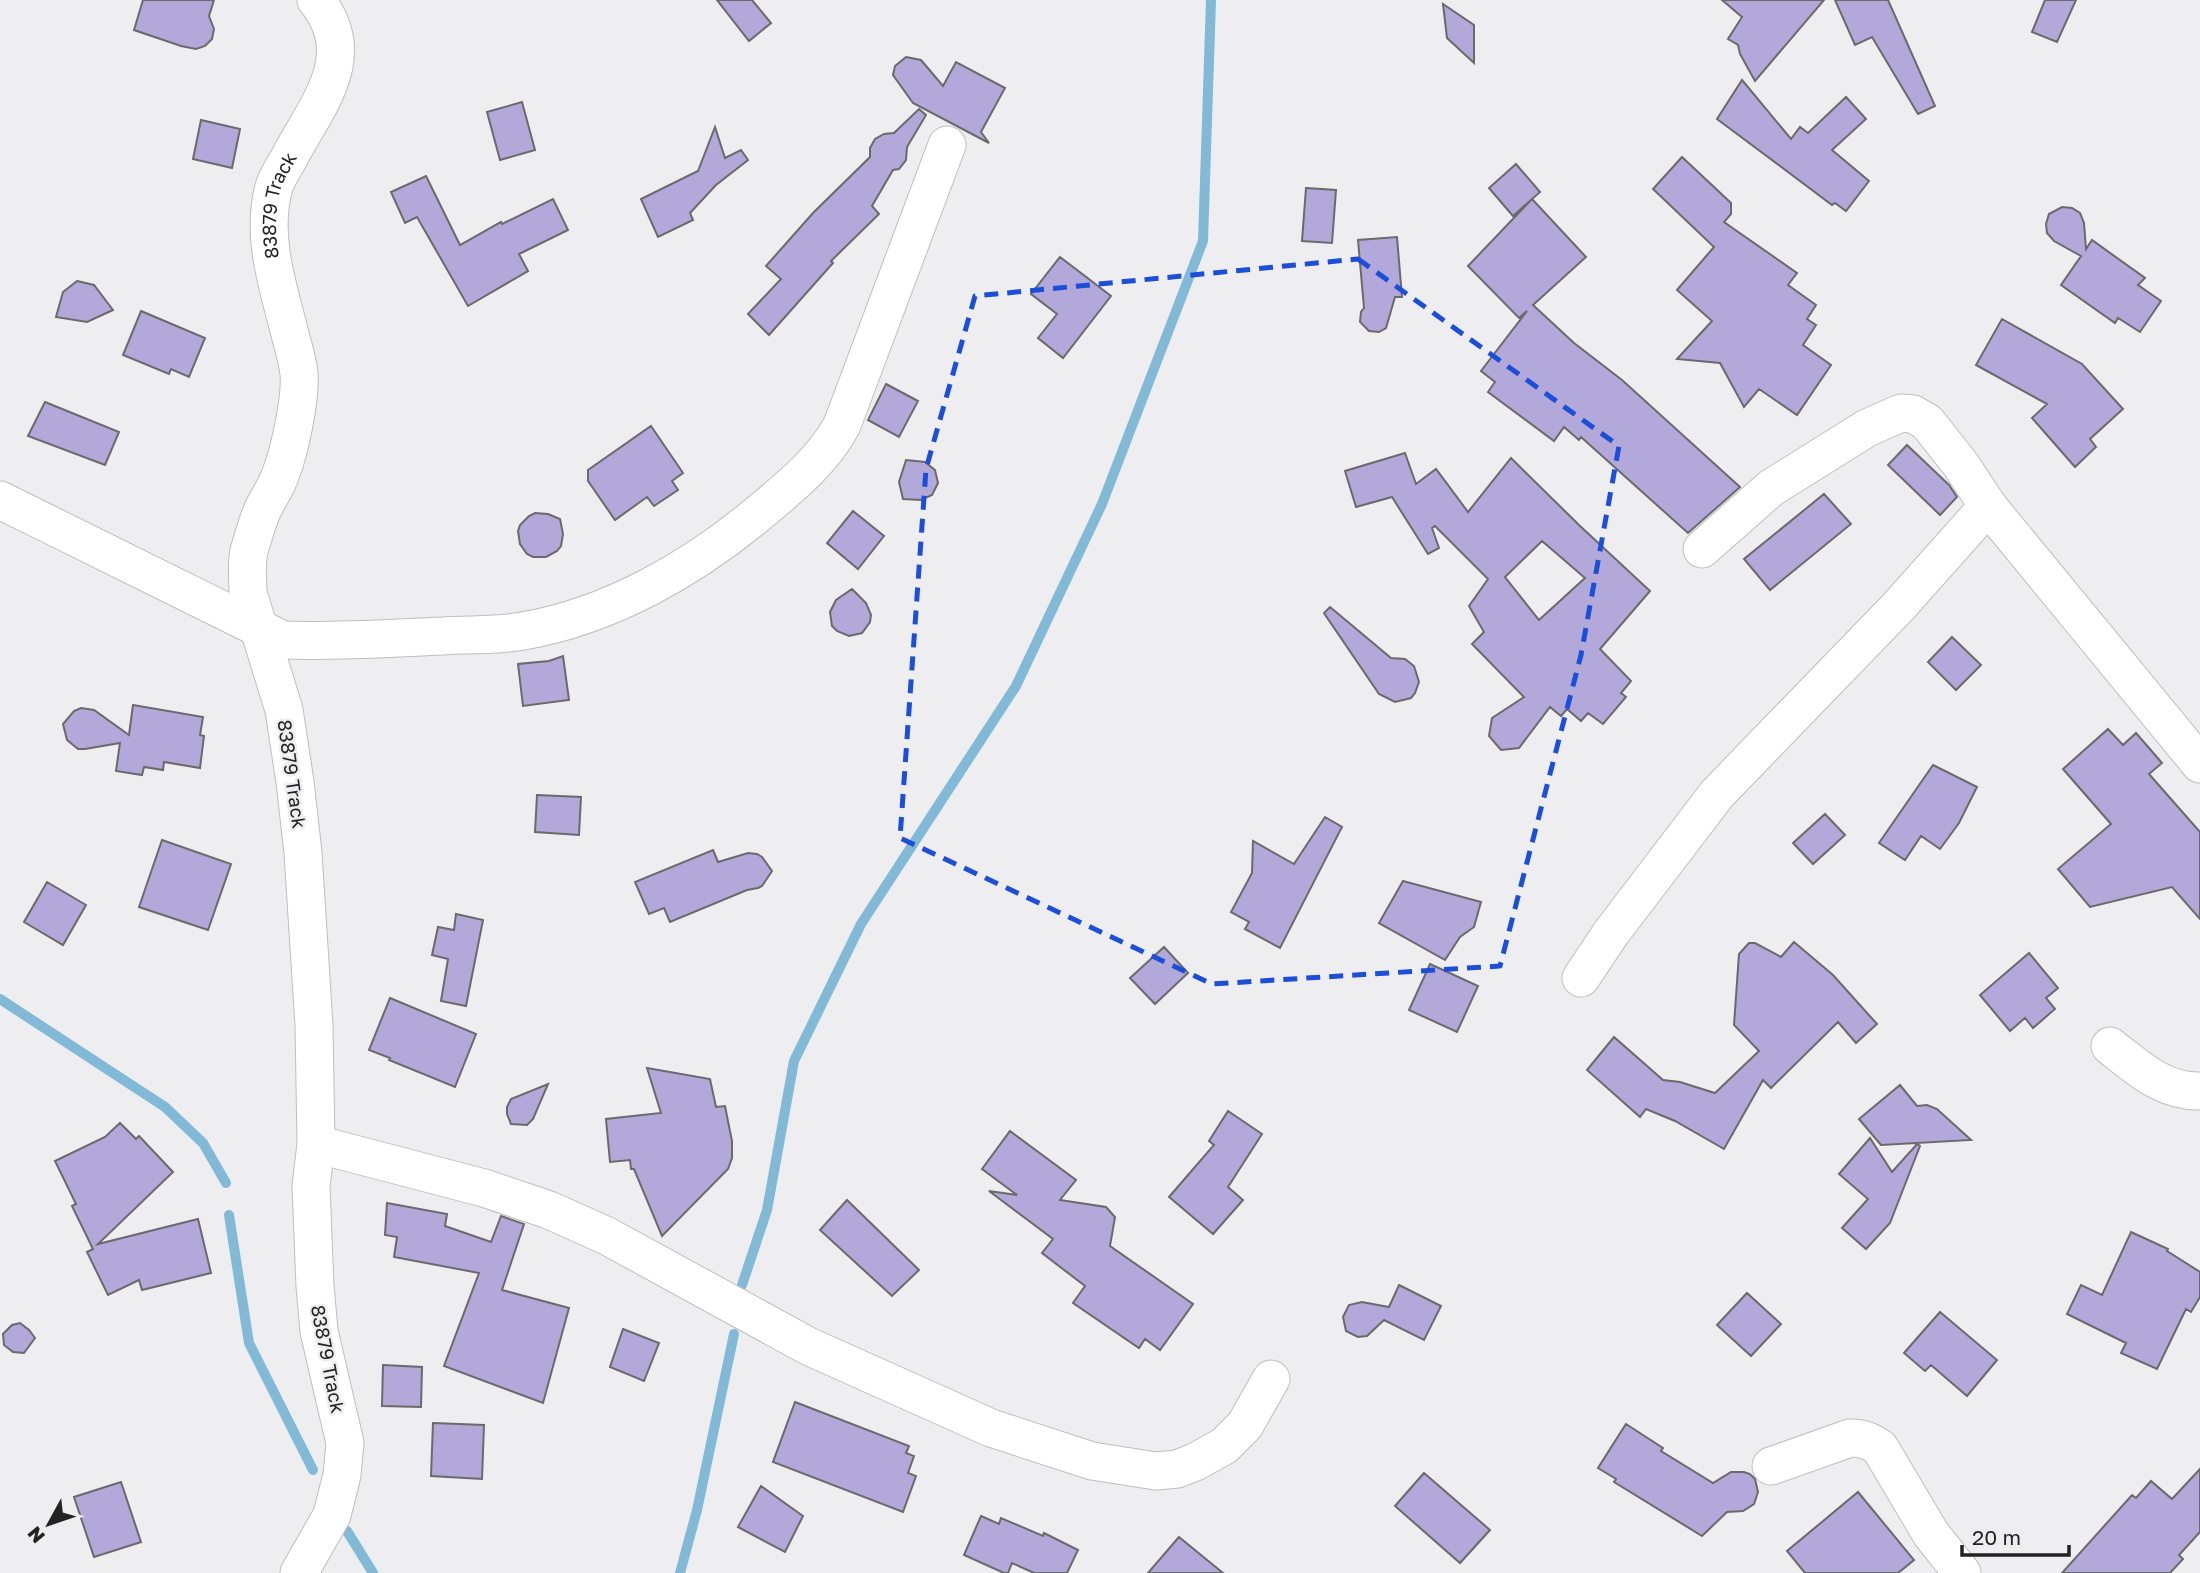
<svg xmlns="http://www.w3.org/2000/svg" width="2200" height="1573" font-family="'Golos Text',sans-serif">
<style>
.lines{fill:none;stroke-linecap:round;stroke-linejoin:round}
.stream{stroke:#81b9d6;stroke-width:10}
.building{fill:#b3a8da;stroke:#6a6a6c;stroke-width:2;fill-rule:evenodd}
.minor-casing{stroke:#bebec0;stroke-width:39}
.minor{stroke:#fff;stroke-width:37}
.marked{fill:none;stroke:#1d4ed8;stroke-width:5;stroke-dasharray:14 9;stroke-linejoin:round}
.labels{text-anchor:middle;stroke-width:5;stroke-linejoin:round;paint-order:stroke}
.street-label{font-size:19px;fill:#232324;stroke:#eeeef0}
</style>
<rect width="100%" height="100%" fill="#eeeef0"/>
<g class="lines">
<!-- stream -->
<path class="stream" d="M0 999 165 1107 203 1143 226 1183
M229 1215 249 1343 313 1470
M742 1285 767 1210 794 1061 861 924 1016 686 1102 504 1203 241 1211 0
M347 1531 373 1573
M680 1573 697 1510 734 1334"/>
</g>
<!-- building -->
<path class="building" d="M143 0H214L209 16 214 29 212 39 205 46 196 49 181 46 134 30Z
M717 0H752L771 23 749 41Z
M1722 0H1824L1755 81 1740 54 1738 45 1728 39 1742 17Z
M1835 0H1888L1935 106 1918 114 1872 37 1855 45Z
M2045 0H2076L2057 42 2032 32Z
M1443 4 1474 25V63L1447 38Z
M906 57 921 60 943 86 956 62 1005 88 981 132 989 143 913 103 893 75 895 66Z
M1742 80 1791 139 1800 127 1808 133 1846 97 1866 119 1832 150 1869 181 1846 211 1835 203 1832 205 1717 119Z
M522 102 535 150 500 160 487 112Z
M919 109 926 115 907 147 906 160 899 169 893 170 872 206 879 214 831 261 833 263 769 335 748 314 781 279 766 266 813 213 870 157V148L875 139 884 134 894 133Z
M201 120 240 129 232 168 193 159Z
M715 127 725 158 741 150 748 160 716 185 690 213 693 220 658 237 641 199 698 171Z
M1682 157 1731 203V214L1724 222 1797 273 1788 285 1816 305 1807 319 1816 325 1803 345 1831 365 1797 415 1759 389 1744 407 1720 363 1677 359 1712 321 1677 290 1714 247 1653 189Z
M1516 164 1540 192 1513 216 1489 188Z
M426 176 460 245 501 222 502 224 553 199 568 230 519 254 528 271 468 306 417 217 405 223 391 192Z
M1306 188 1336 190 1332 243 1302 241Z
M1532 199 1586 257 1533 305 1574 343 1622 380 1740 487 1688 533 1581 437 1579 440 1564 427 1554 441 1488 392 1495 382 1481 371 1527 311 1519 318 1468 266Z
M2062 207 2072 208 2080 213 2084 223 2086 249 2092 240 2145 278 2138 285 2161 301 2140 332 2118 318 2115 323 2061 285 2081 256 2054 241 2047 233 2046 224 2049 214Z
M1397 237 1402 297H1395L1386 328 1379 332 1369 331 1360 322 1361 312 1364 308 1358 240Z
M1060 257 1111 296 1063 358 1038 338 1057 314 1031 294Z
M77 281 94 285 113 310 87 322 56 317 63 292Z
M141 311 205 338 189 377 171 369 169 374 123 355Z
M2002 319 2082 364 2123 409 2090 439 2096 447 2075 467 2032 418 2047 404 1976 365Z
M886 384 918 401 899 437 868 420Z
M45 402 119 432 105 465 28 436Z
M651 426 683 473 672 481 678 490 654 506 647 497 615 520 588 481V470Z
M1907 445 1949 485 1957 497 1940 515 1888 465Z
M1405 453 1416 484 1436 469 1468 512 1511 458 1579 525 1650 591 1600 649 1631 681 1621 693 1626 697 1603 724 1588 713 1581 721 1567 709 1561 716 1550 707 1519 748 1501 750 1489 736 1492 718 1524 697 1472 644 1484 632 1469 606 1488 579 1435 526 1432 528 1439 548 1428 554 1392 497 1356 507 1345 471ZM1542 541 1585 578 1539 620 1505 577Z
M906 460 925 462 935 470 938 483 932 495 921 500 903 499 899 482Z
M1824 494 1851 524 1770 590 1744 559Z
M853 511 884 536 858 569 827 543Z
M535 513 548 514 560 519 563 534 561 546 557 551 546 557H533L527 554 520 544 518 531 520 525 529 516Z
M852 589 866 603 871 615 870 622 862 633 849 636 837 631 832 626 830 612 836 600Z
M1330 607 1391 658 1405 659 1414 666 1419 682 1415 693 1411 698 1395 702 1379 694 1324 613Z
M1952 637 1981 665 1956 690 1928 662Z
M563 656 569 700 523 706 518 664 549 661Z
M133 705 203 717 200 735 204 736 200 768 164 762 163 770 144 767 142 775 116 771 120 743 85 749H78L67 740 63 724 74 711 81 708 94 710 129 735Z
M2108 729 2123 745 2136 733 2162 763 2149 774 2200 832V919L2172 887 2090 907 2058 869 2111 824 2063 769Z
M1933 765 1977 787 1959 823 1940 849 1921 836 1905 860 1879 843Z
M537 795 581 797 579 835 535 832Z
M1825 814 1845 835 1813 864 1793 843Z
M1325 817 1342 827 1280 948 1245 929 1249 922 1231 912 1252 873 1253 841 1294 864Z
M162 840 231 864 208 930 139 907Z
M713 850 718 862 748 853 757 854 762 857 772 871 762 886 758 888 747 890 670 922 664 908 649 914 635 882Z
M1403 881 1481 902 1474 927 1460 937 1445 960 1379 923Z
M47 882 86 905 63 945 24 922Z
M456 914 483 920 466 1006 441 1001 448 959 432 955 438 927 454 930Z
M1794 942 1833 975 1877 1024 1856 1043 1838 1022 1771 1088 1763 1080 1724 1149 1675 1121 1646 1109 1640 1117 1587 1070 1614 1037 1663 1080 1680 1082 1715 1093 1759 1051 1734 1025 1739 954 1749 943H1755L1781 957Z
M1164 947 1188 973 1155 1004 1130 978Z
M2029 953 2058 988 2046 998 2055 1009 2033 1028 2025 1018 2010 1031 1980 995Z
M1430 964 1478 986 1457 1032 1409 1010Z
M390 998 476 1034 455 1087 389 1060 390 1058 369 1050Z
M647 1068 710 1079 716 1107 725 1106 732 1141V1158L728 1169 662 1236 634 1169H631L630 1160 610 1162 606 1119 661 1113Z
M548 1084 533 1119 527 1125 511 1124 507 1114V1107L511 1099Z
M1900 1085 1917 1106 1927 1105 1937 1109 1971 1140 1881 1145 1859 1119Z
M1228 1111 1262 1134 1228 1187 1243 1200 1213 1234 1169 1197 1214 1145 1209 1141Z
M120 1123 136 1139 139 1136 173 1172 98 1244 198 1219 211 1273 142 1290 139 1280 108 1295 87 1252 93 1249 72 1206 76 1204 55 1161 105 1137Z
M1010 1131 1076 1180 1060 1200 1106 1207 1115 1217 1110 1246 1193 1304 1160 1350 1145 1339 1139 1348 1073 1303 1085 1286 1042 1253 1053 1239 989 1191 1017 1195 982 1169Z
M1870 1138 1892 1172 1917 1144 1920 1146 1890 1223 1866 1249 1842 1228 1868 1199 1839 1174Z
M847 1200 919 1270 892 1296 820 1230Z
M387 1203 447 1214 445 1226 491 1242 501 1216 524 1224 502 1290 569 1308 543 1403 444 1366 479 1273 394 1257 397 1237 385 1235Z
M2131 1232 2168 1249 2167 1251 2200 1272V1297L2191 1312 2186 1309 2157 1369 2121 1353 2126 1343 2067 1314 2081 1285 2102 1295Z
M1399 1285 1441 1306 1424 1340 1384 1320 1367 1336 1358 1337 1346 1331 1343 1317 1349 1305 1362 1302 1389 1307Z
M1747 1293 1781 1324 1751 1356 1717 1325Z
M1940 1312 1997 1360 1967 1396 1931 1365 1925 1371 1904 1353Z
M20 1323 29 1330 35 1338 24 1353 13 1352 4 1345 3 1334 12 1325Z
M623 1329 659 1343 644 1381 610 1367Z
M383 1365 422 1367 421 1407 382 1406Z
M795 1402 909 1446 906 1453 914 1456 908 1473 916 1476 903 1512 773 1462Z
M433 1423 484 1425 482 1479 431 1476Z
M1626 1424 1663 1448 1661 1451 1713 1483 1731 1472H1744L1750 1474 1755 1479 1758 1492 1754 1504 1743 1511 1727 1512 1702 1536 1614 1482 1616 1479 1598 1468Z
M2200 1469V1532L2179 1555 2183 1559 2170 1573H2062L2132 1495 2136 1498 2151 1481 2172 1499Z
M1424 1473 1490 1530 1460 1563 1395 1506Z
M121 1482 141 1542 94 1557 74 1497Z
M761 1486 803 1516 785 1552 738 1527Z
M1858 1492 1914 1560 1898 1573H1805L1787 1551Z
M981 1516 999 1524 1001 1518 1043 1536 1044 1533 1078 1550 1067 1573H1034L1012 1563 1008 1573H1004L964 1555Z
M1179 1537 1223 1573H1148Z"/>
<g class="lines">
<!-- minor casing -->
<g class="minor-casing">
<g id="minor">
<path d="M0 500 283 640C337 642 390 638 443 636 469 634 497 636 523 631 610 616 692 569 759 513 790 487 822 462 842 425L947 145"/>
<path d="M1702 549 1771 488 1867 428 1901 413 1913 414 1927 422 1961 465 1988 506 2200 764"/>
<path d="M1581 978 1611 933 1717 794 1898 607 1988 506"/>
<path d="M2110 1046C2137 1067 2163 1092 2200 1091"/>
<path d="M316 1144 484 1188 549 1210 607 1236 808 1346 991 1428 1092 1461 1156 1471 1177 1469 1195 1462 1224 1446 1245 1425 1271 1379"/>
<path d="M1771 1466 1850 1438C1863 1438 1870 1441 1880 1448L1931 1534 1962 1573"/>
<path id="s1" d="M299 1573 332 1515 342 1475 345 1443 319 1331 315 1286 311 1186 316 1144 314 1025 303 853 295 782 284 710 248 593C248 580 246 564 249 551 253 538 257 523 262 511 268 498 277 486 281 473 290 450 301 397 299 374 298 362 294 349 291 338 279 289 260 237 274 187 277 177 284 167 289 158 316 106 362 57 316 0"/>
</g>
</g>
<!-- minor -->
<use href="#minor" class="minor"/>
</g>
<!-- marked area -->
<path class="marked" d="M1358 259 1619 446 1581 655 1500 966 1212 984 900 838 926 469 975 296Z"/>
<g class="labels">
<!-- street labels -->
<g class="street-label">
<text dy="7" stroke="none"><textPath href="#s1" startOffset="1402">83879 Track</textPath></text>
<text transform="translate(292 774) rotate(82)" y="7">83879 Track</text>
<text transform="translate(328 1359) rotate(79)" y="7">83879 Track</text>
</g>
</g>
<!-- north arrow -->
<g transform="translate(49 1524) rotate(230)" stroke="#eeeef0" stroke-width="5" paint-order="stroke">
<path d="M0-5L12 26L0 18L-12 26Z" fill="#232324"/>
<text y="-10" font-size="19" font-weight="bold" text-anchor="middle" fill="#232324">N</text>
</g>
<!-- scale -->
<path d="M1962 1545v10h107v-10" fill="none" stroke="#232324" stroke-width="3.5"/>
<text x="1972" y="1545" font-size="21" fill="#232324" stroke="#eeeef0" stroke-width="5" paint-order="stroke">20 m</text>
</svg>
